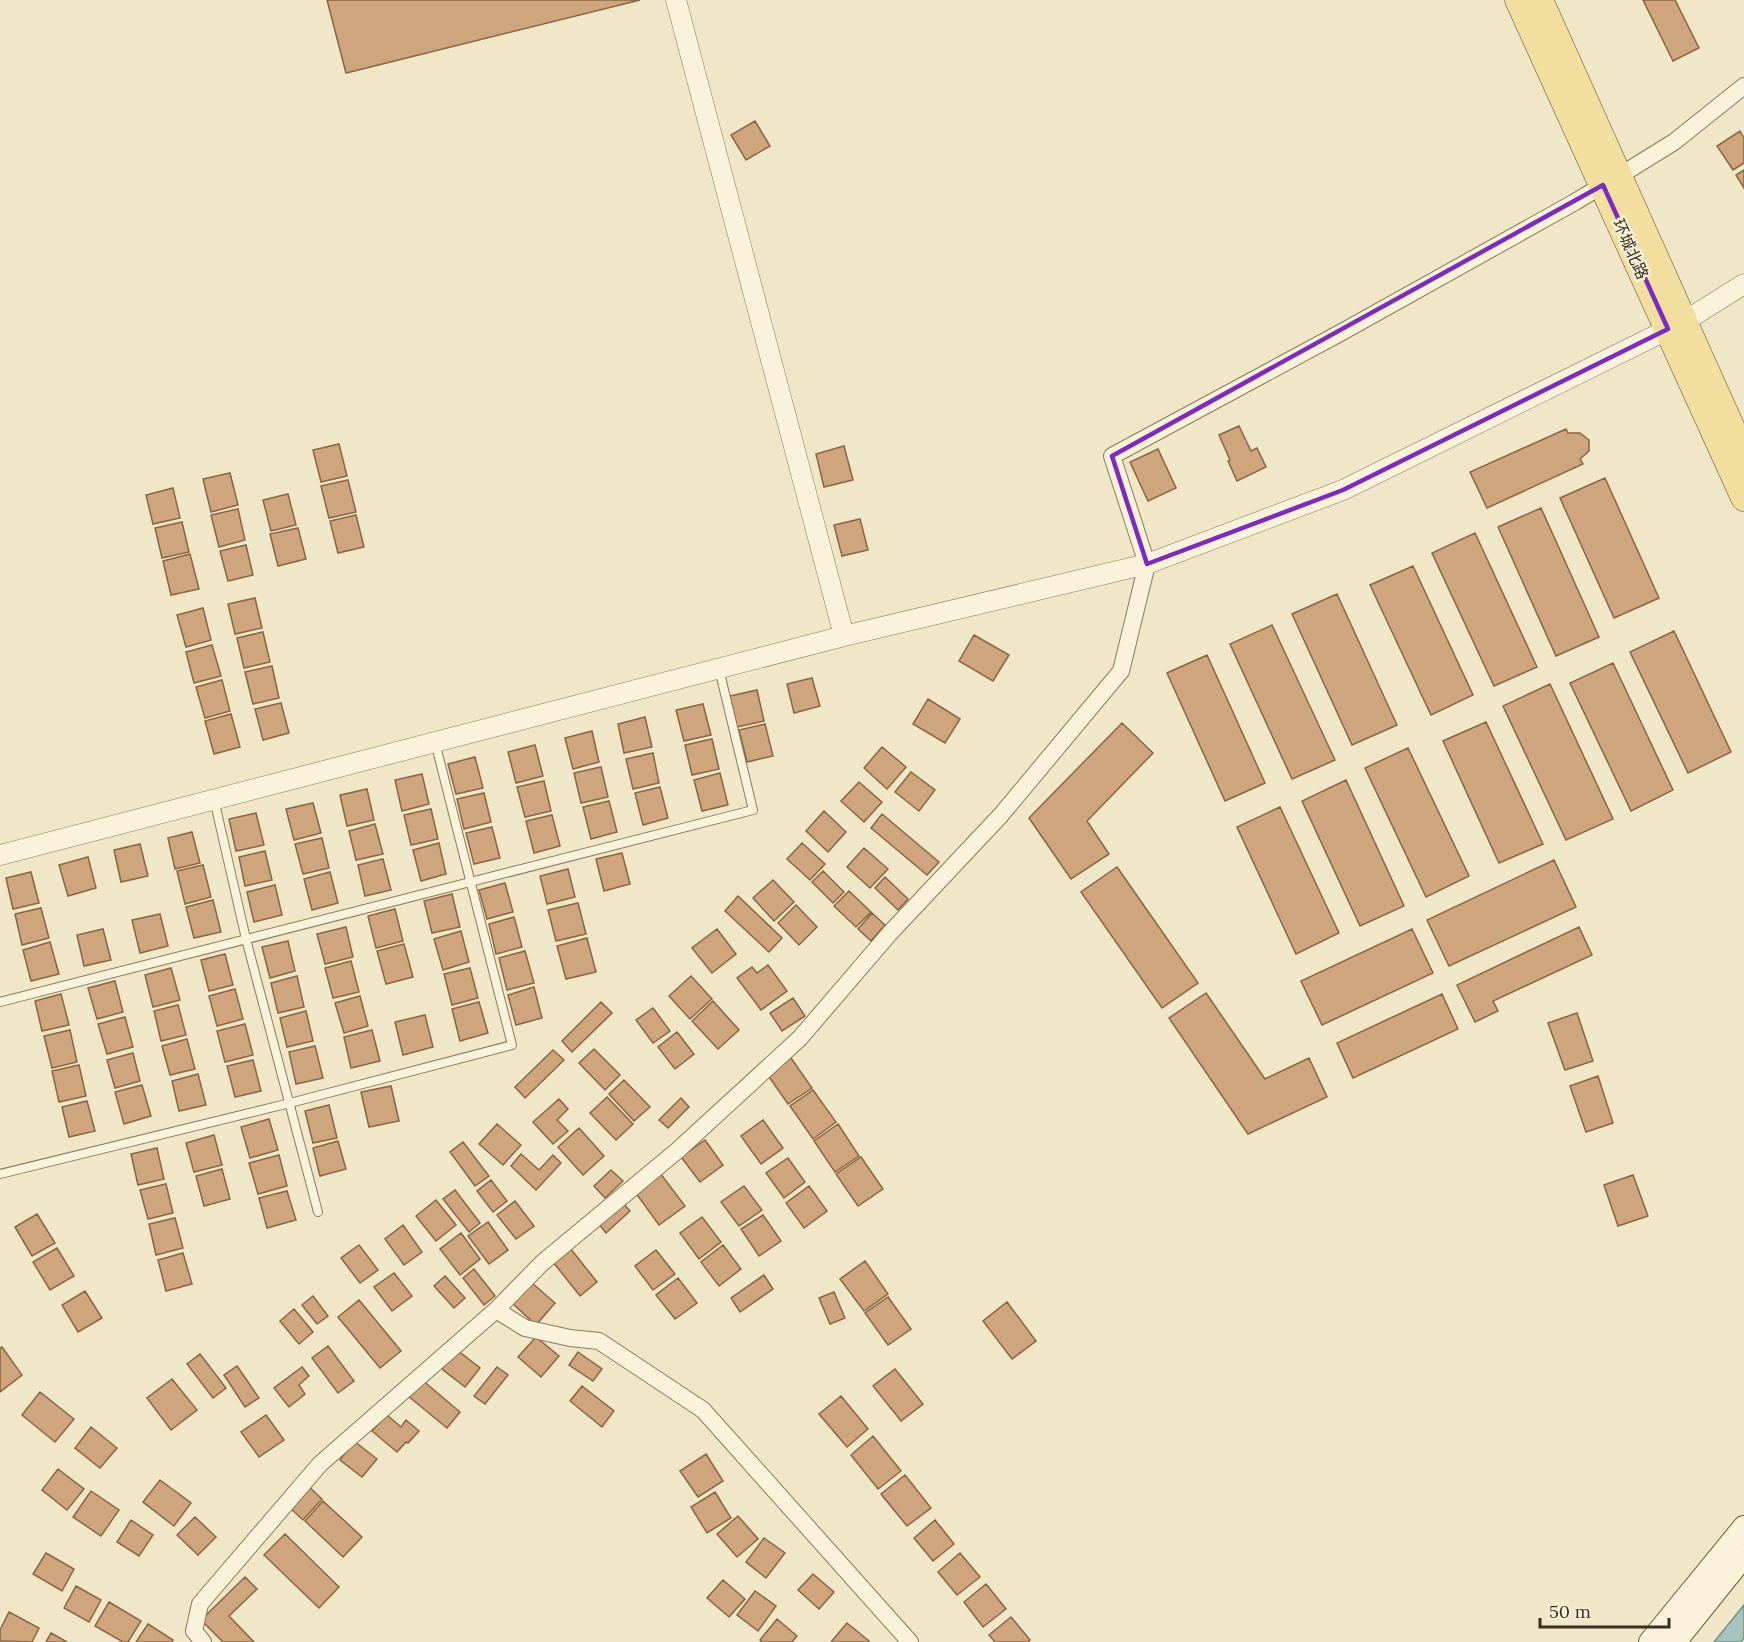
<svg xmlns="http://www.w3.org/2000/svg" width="1744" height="1642" font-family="Lora,'Noto Sans SC',serif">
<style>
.water{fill:#a8c3bd;stroke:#6e928c;stroke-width:1.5}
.building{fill:#cea57c;stroke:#8b6441;stroke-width:1.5}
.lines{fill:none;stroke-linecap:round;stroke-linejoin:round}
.service-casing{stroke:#8b795c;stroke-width:10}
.minor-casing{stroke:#8b795c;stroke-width:18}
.tertiary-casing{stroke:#8b795c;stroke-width:21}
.secondary-casing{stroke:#6d5a3f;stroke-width:24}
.primary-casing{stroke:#594730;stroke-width:27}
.service{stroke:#f9f3db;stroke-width:8}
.minor{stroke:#f9f3db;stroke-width:16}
.tertiary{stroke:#f9f3db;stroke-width:20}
.secondary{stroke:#f9f3db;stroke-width:22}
.primary{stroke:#f2df9f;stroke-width:26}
.marked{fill:none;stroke:#7b2cbf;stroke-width:4.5;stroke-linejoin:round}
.labels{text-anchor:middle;stroke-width:5;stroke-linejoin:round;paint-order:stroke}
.street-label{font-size:16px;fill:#3b2f20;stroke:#f6f0d7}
</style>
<rect width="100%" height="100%" fill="#efe7c7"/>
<!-- water -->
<path class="water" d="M1744 1605V1638L1741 1642H1714Z"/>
<!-- building -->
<path class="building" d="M327 0H640L346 73Z
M1643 0H1675L1699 48 1673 61Z
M755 121 770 146 746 160 731 135Z
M1740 131 1744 138V163L1733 170 1717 146Z
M1744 170V188L1736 175Z
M1239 426 1251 451 1257 448 1266 467 1237 481 1228 461 1230 460 1219 435Z
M1566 429 1568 433H1580L1589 440V451L1580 459 1583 464 1487 508 1470 472Z
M339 444 347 476 321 482 313 450Z
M844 446 853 480 824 487 816 454Z
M1158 449 1176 488 1148 501 1130 462Z
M230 473 238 505 211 512 203 479Z
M1605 478 1659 598 1614 618 1560 498Z
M348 480 356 512 329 518 321 486Z
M173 488 180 518 153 524 146 495Z
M288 494 296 525 271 531 263 500Z
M1541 508 1599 637 1556 656 1498 527Z
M238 509 245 540 219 547 211 515Z
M356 515 364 547 338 553 330 521Z
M860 519 868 550 842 556 834 525Z
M182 522 189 552 162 558 155 528Z
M298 528 306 559 278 566 270 534Z
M1475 533 1537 667 1494 686 1432 553Z
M246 545 253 575 228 581 220 551Z
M190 554 199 589 171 595 163 561Z
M1413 566 1473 695 1431 715 1370 585Z
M1337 594 1397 725 1352 745 1292 614Z
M255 598 262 628 235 634 228 604Z
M203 608 211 640 186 647 177 615Z
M1272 625 1335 760 1292 779 1230 644Z
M1674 631 1731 752 1688 773 1630 652Z
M263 632 270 662 244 668 237 638Z
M974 635 1009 655 993 681 959 661Z
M212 645 221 676 194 683 186 652Z
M1207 655 1265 783 1225 801 1167 673Z
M1613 663 1673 790 1631 811 1570 683Z
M272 666 279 698 253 704 245 672Z
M812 678 820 706 794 713 787 684Z
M222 680 230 711 205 718 196 687Z
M1550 684 1613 819 1566 840 1503 706Z
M757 690 764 721 737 727 730 696Z
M928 699 960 719 945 743 913 724Z
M281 703 289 733 263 740 255 709Z
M703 704 711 735 684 741 676 710Z
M231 714 240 747 214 754 205 721Z
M645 717 652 747 624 753 618 724Z
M1486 722 1543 844 1499 863 1443 741Z
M1122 723 1153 753 1087 821 1109 854 1071 879 1029 818Z
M765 724 773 756 747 762 739 730Z
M592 731 599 762 573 769 565 738Z
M712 739 719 769 692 775 685 745Z
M535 745 543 776 516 783 508 752Z
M882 747 906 767 887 789 864 768Z
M1408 748 1469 876 1426 897 1365 768Z
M653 753 659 783 633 789 626 759Z
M475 757 483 788 456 794 448 764Z
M601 767 608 797 581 803 574 773Z
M911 772 935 790 919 811 895 792Z
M720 773 728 805 702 811 694 780Z
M422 774 429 804 402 811 395 780Z
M1346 780 1404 906 1360 926 1302 801Z
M544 781 551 811 525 817 517 787Z
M859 782 882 802 864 822 841 801Z
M660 787 668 818 643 825 635 793Z
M367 789 374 820 347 826 340 795Z
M484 793 491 822 464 829 457 799Z
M609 801 617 832 591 839 583 807Z
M313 803 321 833 294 840 286 809Z
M1280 807 1339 933 1296 954 1237 827Z
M431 809 438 839 411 845 404 815Z
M824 811 846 832 828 852 806 831Z
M256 813 264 845 236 851 229 819Z
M882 814 939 862 927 875 871 828Z
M552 815 560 846 534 853 526 821Z
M375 824 383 854 356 860 349 831Z
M492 827 500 858 474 864 466 833Z
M192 832 200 863 175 869 168 838Z
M322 838 329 868 303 874 295 844Z
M439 843 446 874 421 881 413 850Z
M802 843 825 864 810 880 787 859Z
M140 844 148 876 121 882 114 850Z
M864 848 888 869 870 888 847 867Z
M265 851 272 880 245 886 239 857Z
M622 853 630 884 604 891 596 859Z
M88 857 96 888 68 896 59 865Z
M383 859 391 890 365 896 358 865Z
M1554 860 1576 907 1449 966 1427 920Z
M203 865 211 897 185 904 177 871Z
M1117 867 1198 983 1162 1008 1081 892Z
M568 869 575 897 547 904 540 876Z
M823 871 844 892 833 903 812 882Z
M31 872 39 903 13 909 6 878Z
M330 872 338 903 312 910 304 879Z
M885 877 908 899 898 910 875 888Z
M773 880 794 902 774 921 753 898Z
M505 883 513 912 487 919 479 890Z
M275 885 282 915 254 922 247 892Z
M849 891 871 912 856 927 834 906Z
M452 894 460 927 432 933 424 901Z
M738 896 782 938 769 952 725 911Z
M213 900 221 932 194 938 186 907Z
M578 903 586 934 556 941 548 910Z
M796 905 817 927 799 945 778 923Z
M41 908 49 938 22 945 15 914Z
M395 909 403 941 376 948 368 916Z
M872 913 885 925 871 941 858 929Z
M160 914 168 946 140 953 132 920Z
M514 917 522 947 496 954 489 924Z
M346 927 353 957 325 964 317 934Z
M1579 927 1592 955 1493 1001 1498 1011 1475 1022 1457 985Z
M103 929 111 960 84 966 77 935Z
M717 929 736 954 712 973 692 948Z
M1412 929 1433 973 1322 1025 1301 981Z
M461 931 469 962 443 970 434 939Z
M587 938 596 972 566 979 557 946Z
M288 941 295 971 270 978 262 947Z
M50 942 59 974 31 981 23 950Z
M404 944 413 977 386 984 377 951Z
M525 951 534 983 507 990 499 958Z
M225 954 233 985 209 991 201 960Z
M351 961 359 992 333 998 325 968Z
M768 965 787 991 761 1010 737 978 752 967 757 973Z
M171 968 180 1000 153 1007 145 975Z
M470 968 478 998 452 1005 444 974Z
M297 976 304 1007 278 1013 271 983Z
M691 976 712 999 690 1019 669 996Z
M115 981 123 1012 97 1019 88 988Z
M534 987 542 1018 516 1025 508 995Z
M235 989 243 1019 217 1026 209 996Z
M1206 993 1265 1079 1309 1058 1327 1097 1248 1134 1169 1018Z
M61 994 69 1025 42 1031 35 1001Z
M1442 994 1458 1029 1353 1078 1337 1043Z
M360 996 368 1026 344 1033 335 1003Z
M793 998 805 1016 782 1031 770 1013Z
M713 1001 739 1030 718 1049 692 1021Z
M479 1002 488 1033 460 1041 452 1009Z
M601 1002 612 1013 572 1052 562 1041Z
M178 1005 186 1035 161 1041 154 1011Z
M653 1008 670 1031 653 1043 636 1020Z
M306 1011 313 1041 287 1047 280 1018Z
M1577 1013 1593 1061 1565 1070 1548 1023Z
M425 1015 433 1047 403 1055 395 1022Z
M125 1017 133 1047 107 1054 98 1024Z
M245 1024 253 1055 225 1062 217 1031Z
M70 1030 77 1062 52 1068 44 1036Z
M372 1030 380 1061 351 1068 344 1037Z
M677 1032 694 1054 675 1069 658 1047Z
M187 1039 195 1069 170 1075 162 1046Z
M315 1046 323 1078 296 1084 289 1052Z
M594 1049 620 1075 605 1090 579 1063Z
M553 1050 564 1060 525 1098 515 1087Z
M133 1053 140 1081 115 1088 107 1060Z
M791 1058 812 1088 788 1104 767 1074Z
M253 1060 261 1091 235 1097 227 1066Z
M79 1065 86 1096 59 1102 52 1071Z
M198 1074 206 1105 179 1111 172 1081Z
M1598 1076 1613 1123 1586 1132 1570 1086Z
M624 1080 650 1107 634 1121 609 1094Z
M142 1085 151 1116 124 1124 115 1092Z
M391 1086 399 1121 369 1127 361 1092Z
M813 1090 836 1122 813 1139 790 1106Z
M607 1097 633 1124 616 1140 590 1113Z
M681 1098 689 1107 668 1128 659 1120Z
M559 1099 568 1109 557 1120 568 1131 553 1144 533 1122Z
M87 1101 95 1131 69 1137 62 1107Z
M329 1105 337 1138 313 1143 305 1111Z
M269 1119 278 1150 250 1158 241 1127Z
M763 1120 783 1148 761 1164 741 1136Z
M497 1124 521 1145 503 1165 479 1144Z
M838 1124 859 1156 835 1172 814 1141Z
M579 1128 604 1156 583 1175 558 1147Z
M214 1135 222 1165 194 1172 186 1143Z
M705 1140 723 1165 700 1182 681 1157Z
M338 1141 346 1169 320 1176 313 1148Z
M463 1142 489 1176 475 1186 450 1152Z
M157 1148 164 1179 138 1185 131 1154Z
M521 1154 539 1170 553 1155 561 1163 536 1190 511 1166Z
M279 1155 287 1186 258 1194 249 1163Z
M861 1157 883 1189 858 1206 836 1174Z
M788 1158 805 1182 784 1198 766 1173Z
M222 1169 230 1199 204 1206 196 1176Z
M611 1170 623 1181 605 1198 594 1186Z
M660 1173 685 1206 659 1225 635 1192Z
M1633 1175 1648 1216 1618 1226 1604 1185Z
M491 1180 507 1201 493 1212 477 1191Z
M166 1184 173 1213 148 1219 140 1190Z
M744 1186 762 1210 739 1226 721 1202Z
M809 1186 827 1211 804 1228 786 1203Z
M455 1190 480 1223 469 1232 443 1199Z
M287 1191 296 1220 267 1228 259 1198Z
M436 1200 456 1225 436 1241 416 1216Z
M515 1201 534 1226 516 1239 497 1215Z
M622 1202 630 1211 606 1233 598 1223Z
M37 1214 55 1243 32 1256 15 1227Z
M763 1215 781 1241 759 1256 741 1229Z
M702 1217 721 1242 699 1259 680 1233Z
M175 1218 183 1248 156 1255 149 1224Z
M488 1222 508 1250 489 1264 468 1236Z
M403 1225 422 1252 404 1265 385 1239Z
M461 1233 480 1259 460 1275 440 1249Z
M359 1245 378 1270 360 1283 341 1258Z
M723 1245 741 1269 719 1286 701 1262Z
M57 1248 74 1276 50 1290 33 1262Z
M570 1248 597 1282 580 1296 553 1262Z
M656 1250 675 1274 653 1290 635 1266Z
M183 1253 192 1284 166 1291 158 1260Z
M865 1261 888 1294 864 1311 840 1279Z
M474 1269 495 1296 484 1305 463 1278Z
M394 1273 412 1296 392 1311 374 1287Z
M764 1275 773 1289 740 1312 731 1298Z
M445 1276 465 1298 454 1308 434 1286Z
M678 1278 697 1303 675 1319 656 1295Z
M532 1283 555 1303 536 1325 513 1304Z
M85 1291 102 1318 78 1332 62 1305Z
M834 1292 845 1318 830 1324 819 1298Z
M313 1296 328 1316 317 1324 302 1305Z
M888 1297 911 1329 888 1345 865 1313Z
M359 1300 401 1351 380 1368 338 1317Z
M1007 1302 1036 1341 1012 1359 983 1321Z
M294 1309 313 1332 299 1344 280 1321Z
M536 1337 559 1356 541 1377 518 1357Z
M328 1346 354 1381 338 1393 312 1358Z
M2 1347 22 1375 0 1392V1348Z
M457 1350 480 1368 465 1387 442 1369Z
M578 1352 602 1369 593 1381 569 1365Z
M200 1354 226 1388 213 1398 187 1364Z
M237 1366 259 1398 245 1407 224 1375Z
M302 1367 309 1376 299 1385 305 1394 289 1407 274 1388Z
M497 1367 508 1375 485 1404 474 1396Z
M895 1369 923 1404 901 1421 873 1386Z
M172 1379 197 1410 171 1430 147 1398Z
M421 1379 460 1412 447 1428 408 1396Z
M582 1386 614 1411 602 1427 570 1401Z
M40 1392 74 1419 55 1442 22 1415Z
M841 1396 868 1429 847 1447 819 1414Z
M266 1415 284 1440 259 1457 241 1432Z
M387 1415 401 1427 406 1420 419 1431 408 1443 406 1442 397 1452 372 1431Z
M91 1427 117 1448 100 1468 75 1448Z
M873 1436 901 1471 878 1489 851 1455Z
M354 1441 377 1459 362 1477 340 1460Z
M706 1454 723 1481 698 1497 680 1471Z
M58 1469 84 1489 67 1510 42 1490Z
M905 1475 931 1508 907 1526 881 1494Z
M160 1480 191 1503 174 1526 143 1502Z
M306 1484 322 1499 303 1520 287 1505Z
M91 1491 119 1510 101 1536 73 1517Z
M715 1492 731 1518 707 1533 691 1507Z
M323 1501 362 1537 343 1557 305 1521Z
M738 1516 758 1539 737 1557 717 1534Z
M195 1517 216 1537 198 1555 177 1535Z
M131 1520 153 1535 139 1556 117 1542Z
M935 1520 954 1544 933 1561 914 1538Z
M285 1534 339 1587 319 1608 264 1555Z
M764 1538 785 1553 766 1578 746 1562Z
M46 1553 74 1569 62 1591 33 1574Z
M960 1553 980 1577 957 1595 938 1572Z
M813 1574 834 1592 819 1609 798 1590Z
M245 1577 257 1589 229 1616 254 1642H223L201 1620Z
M723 1580 745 1599 729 1617 707 1598Z
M986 1584 1006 1609 983 1627 964 1602Z
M76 1586 101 1600 89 1622 64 1608Z
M755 1591 776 1606 758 1631 737 1615Z
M109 1602 141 1621 128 1642H123L95 1626Z
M9 1612 39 1628 32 1642 0 1641V1630Z
M1011 1617 1030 1640 1028 1642H995L989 1635Z
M777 1619 797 1636 792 1642H762L760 1640Z
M847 1623 869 1641V1642H831Z
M148 1624 173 1640 172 1642H136Z
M51 1633 67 1642H46Z"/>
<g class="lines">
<!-- service casing -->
<g class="service-casing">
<path id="service" d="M214 799 246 939 318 1212
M0 1002 753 810 719 669
M0 1174 290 1103 512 1045 435 742"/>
</g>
<!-- minor casing -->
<g class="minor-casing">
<path id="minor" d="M1619 176 1674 142 1744 86
M496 1310 525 1328 570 1338 599 1341 703 1410 910 1642
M203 1642 194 1631 200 1604 320 1464 496 1310 542 1263 678 1150 800 1038 890 933 1001 815 1121 671 1147 564 1112 456 1342 332 1575 202 1603 185"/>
</g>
<!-- tertiary casing -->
<g class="tertiary-casing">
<path id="tertiary" d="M676 0 844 636
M0 855 844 636 1147 564 1343 490 1685 321 1744 284"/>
</g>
<!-- secondary casing -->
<g class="secondary-casing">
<path id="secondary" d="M1650 1642 1744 1527
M1675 1642 1744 1556"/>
</g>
<!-- primary casing -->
<g class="primary-casing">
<path id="primary" d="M1518 0 1744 498
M1540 0 1744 455"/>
</g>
<!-- service -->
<use href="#service" class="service"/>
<!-- minor -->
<use href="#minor" class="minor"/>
<!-- tertiary -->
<use href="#tertiary" class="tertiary"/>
<!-- secondary -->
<use href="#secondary" class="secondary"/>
<!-- primary -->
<use href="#primary" class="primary"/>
</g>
<!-- marked area -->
<path class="marked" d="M1603 185 1668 329 1343 490 1147 564 1112 456Z"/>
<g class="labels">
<!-- street labels -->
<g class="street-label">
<text transform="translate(1631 249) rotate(66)" y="6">环城北路</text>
</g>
</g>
<!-- scale -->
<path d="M1540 1618v9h129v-9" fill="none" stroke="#3b2f20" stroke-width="3"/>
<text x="1549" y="1618" font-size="18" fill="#3b2f20" stroke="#f6f0d7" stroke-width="4.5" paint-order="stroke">50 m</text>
</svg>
